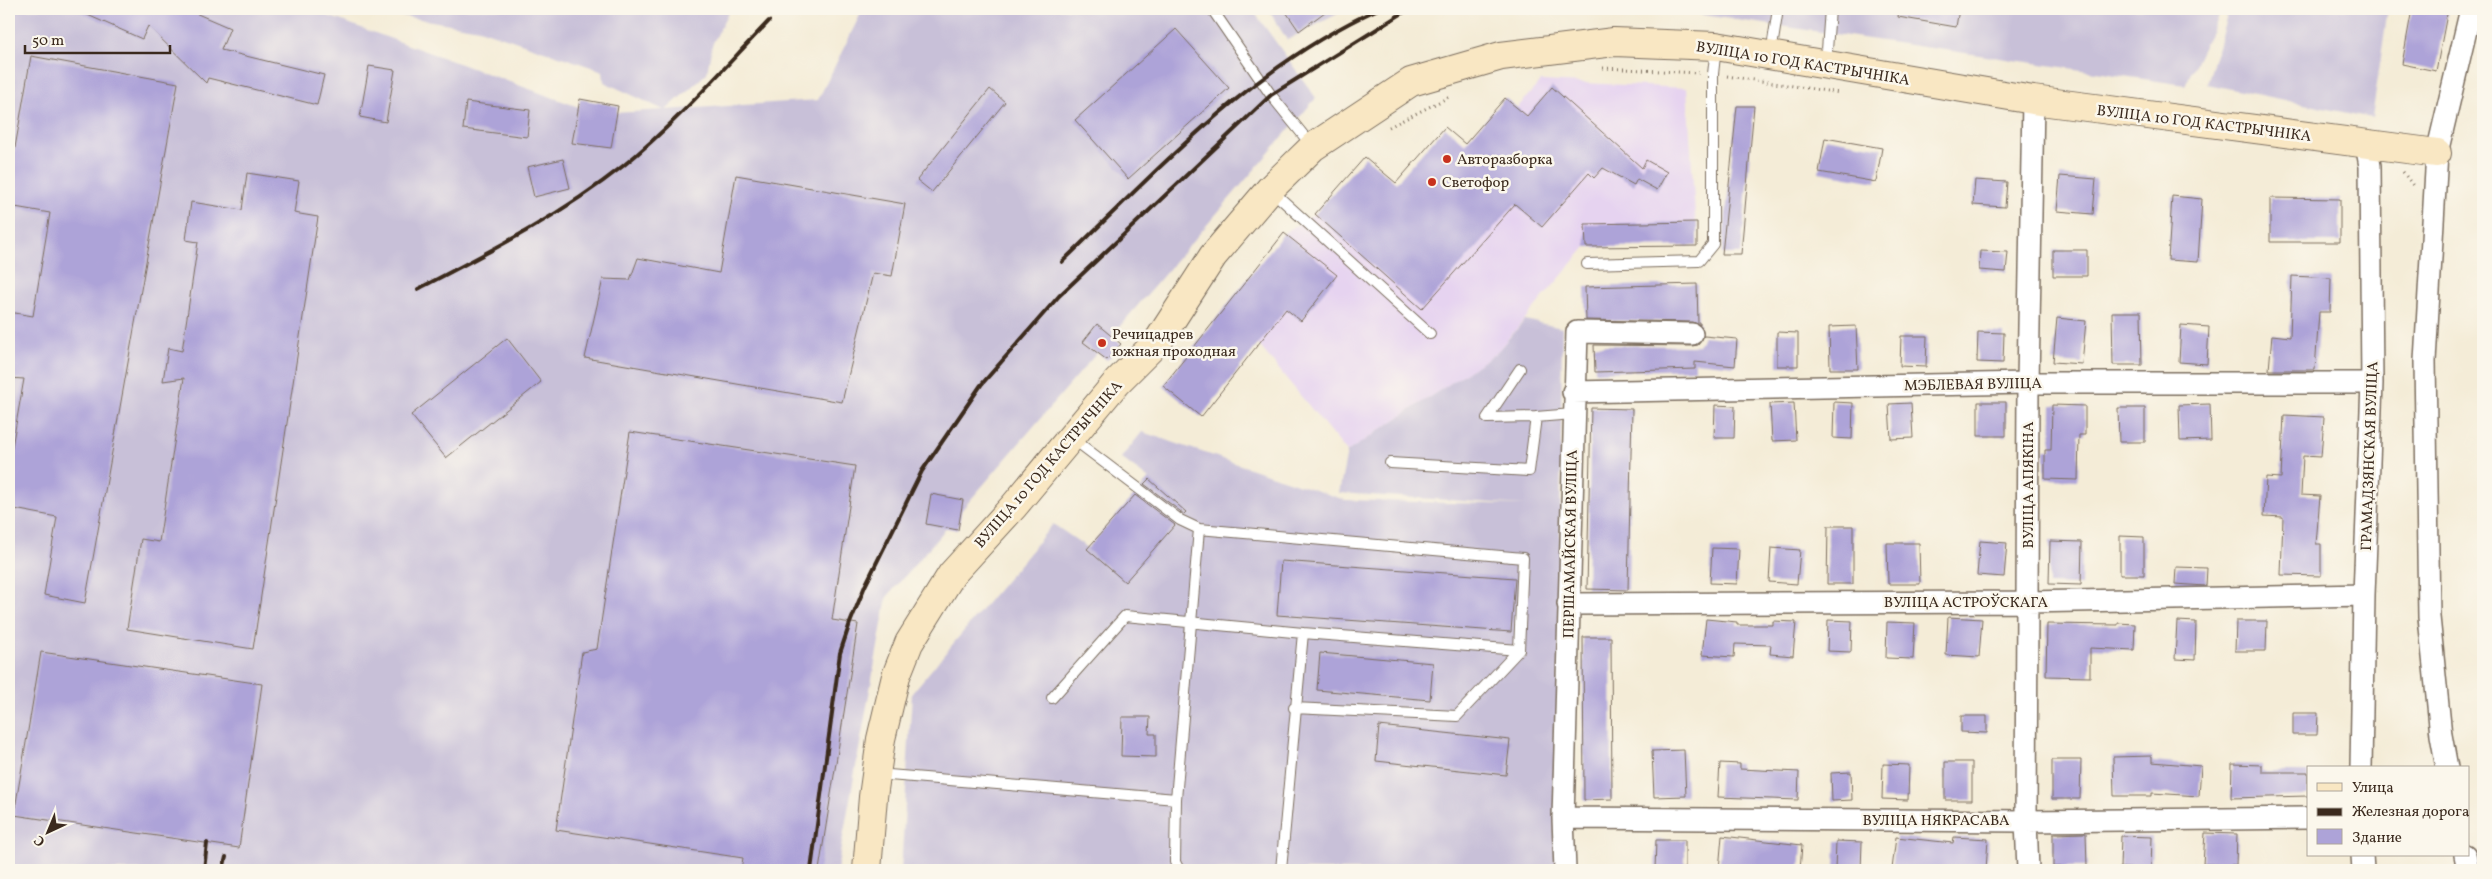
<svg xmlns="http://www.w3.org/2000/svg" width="2492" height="879" font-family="Vollkorn,serif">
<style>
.built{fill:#e6d3f0}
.industrial{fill:#c8c0d8}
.building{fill:#ada3d8}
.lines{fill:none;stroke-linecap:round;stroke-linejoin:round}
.lane-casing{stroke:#7c6e5f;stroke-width:12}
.street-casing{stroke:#7c6e5f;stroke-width:24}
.secondary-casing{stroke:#7c6e5f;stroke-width:30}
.path{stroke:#7c6e5f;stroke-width:3;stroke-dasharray:1 4;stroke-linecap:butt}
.lane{stroke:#fff;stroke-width:10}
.street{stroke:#fff;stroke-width:21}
.secondary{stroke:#f9e7c3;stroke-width:28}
.rail{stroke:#3b2a1e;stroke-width:4}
.poi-dot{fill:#c8321e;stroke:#fbf7ec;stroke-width:2}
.labels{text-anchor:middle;stroke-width:5;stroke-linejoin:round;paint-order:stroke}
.street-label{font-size:15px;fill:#3b2a1e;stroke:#fbf7ec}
.poi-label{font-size:15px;fill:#3b2a1e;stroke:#fbf7ec;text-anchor:start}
</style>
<rect width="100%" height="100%" fill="#fbf7ec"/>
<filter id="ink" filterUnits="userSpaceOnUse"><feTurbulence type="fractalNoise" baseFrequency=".02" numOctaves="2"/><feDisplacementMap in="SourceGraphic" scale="10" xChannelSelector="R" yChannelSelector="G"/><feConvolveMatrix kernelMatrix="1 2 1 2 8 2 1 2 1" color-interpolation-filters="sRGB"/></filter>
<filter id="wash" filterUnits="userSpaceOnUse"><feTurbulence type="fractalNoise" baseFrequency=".0096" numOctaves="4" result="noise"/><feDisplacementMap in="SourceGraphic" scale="20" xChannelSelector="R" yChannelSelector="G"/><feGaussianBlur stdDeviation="1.12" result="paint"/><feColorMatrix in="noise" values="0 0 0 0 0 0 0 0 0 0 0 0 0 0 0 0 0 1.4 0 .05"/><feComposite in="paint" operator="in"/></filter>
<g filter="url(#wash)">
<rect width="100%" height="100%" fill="#f4ecd7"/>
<!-- built -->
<path class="built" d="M1541 81 1687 88 1697 246 1586 247 1496 353 1347 452 1258 344V286L1248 278 1284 233 1315 214 1365 157 1396 183 1445 127 1465 143 1505 98 1517 108Z"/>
<!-- industrial -->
<path class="industrial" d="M9 9H309L598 114 664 110 604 82 603 71 479 29 360 9H730L712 45 707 73 666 110 818 100 863 9H1252L1316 98 887 597 837 870H9Z
M1268 9H1347L1287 40Z
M1662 9H2222L2185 85Z
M2229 9H2388L2372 118 2207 84Z
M1525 320 1562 328 1557 870H901L912 693 1053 524 1088 548 1149 479 1121 458 1142 432 1345 500 1525 505 1339 493 1347 452 1496 353Z"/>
<g id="blocks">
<!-- building -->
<path class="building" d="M74 9H186L230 28 221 50 324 75 317 105 208 78 206 83 148 26 142 39Z
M1284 9H1329L1299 31Z
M1899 9H1959L1956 27 1898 17Z
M2412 9H2448L2436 71 2402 64Z
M1176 29 1229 88 1128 179 1075 120Z
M31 56 178 83 85 603 44 595 57 517 9 508V464L24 379 9 378V312L33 316 50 213 9 206V182Z
M369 66 395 70 386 122 360 117Z
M1552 87 1642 168 1646 160 1667 172 1657 190 1637 179 1634 185 1603 168 1594 178 1589 173 1542 227 1515 204 1422 309 1315 214 1365 157 1396 183 1445 127 1465 144 1505 98 1527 116Z
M990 89 1005 102 932 192 917 180Z
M580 99 618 106 611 148 572 143Z
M466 102 530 110 527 137 463 129Z
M1737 106H1754L1741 254H1722Z
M1825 138 1882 148 1876 182 1819 172Z
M563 159 570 188 534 197 527 167Z
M247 173 299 181 294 213 318 217 253 649 127 629 141 539 159 542 184 378 163 381 168 348 182 351 198 242 186 240 191 202 242 210Z
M736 175 905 204 892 276 873 273 842 402 585 358 603 279 630 280 638 258 719 273Z
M2060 176 2096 179 2093 214 2057 211Z
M1975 180 2007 182 2005 207 1973 205Z
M2172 196 2202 199 2198 262 2168 260Z
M2270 198 2340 199V242H2270Z
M1697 222V246L1586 247 1585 224Z
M1284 233 1337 275 1301 321 1286 309 1201 417 1163 386Z
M2053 250H2087V276H2053Z
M1980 251 2008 252 2006 272 1979 270Z
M2292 276 2331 278 2330 312H2319L2315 370H2269L2272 335 2290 337Z
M1697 284 1698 323H1700V325L1692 322 1586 320 1585 287Z
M2112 312H2141L2142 365H2113Z
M2057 318 2086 321 2082 364 2053 362Z
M1097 324 1121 344 1107 360 1083 342Z
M2181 325 2209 327 2207 364 2179 362Z
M1856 326 1858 369H1830L1829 327Z
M1777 332 1798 333V366H1777Z
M1978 332 2004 333 2003 363 1977 362Z
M1704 336 1737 339 1735 366 1695 362V369L1595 372 1594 345 1692 346 1698 345Z
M1901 336H1927L1926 367 1900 366Z
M507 338 541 382 446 458 411 415Z
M1834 402 1853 403 1852 439 1833 438Z
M1978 402H2006V436H1978Z
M1794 403 1796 440 1772 441 1770 404Z
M1911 403 1913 438 1891 439 1889 404Z
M2210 404 2211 440 2180 441 2179 405Z
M1715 405 1735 406 1734 438H1714Z
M2052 405 2085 406V435H2079L2078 480 2045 479V450H2051Z
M1591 408 1632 409 1628 590 1587 589Z
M2118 408H2145V442H2119Z
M2284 415 2324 417 2321 457 2303 456 2301 495 2320 496 2316 544H2321V576L2281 575 2283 517 2264 516 2266 477 2281 478Z
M630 432 855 466 832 620 858 624 819 870H741L743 858 556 830 582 652 597 649Z
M1149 479 1186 512 1184 514 1144 484Z
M931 494 963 500 958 530 926 524Z
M1135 495 1175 525 1125 582 1087 549Z
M1828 526H1853V584H1827Z
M2120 536 2144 537V575H2120Z
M1980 541 2007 543 2004 577 1977 575Z
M2050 541 2082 542 2081 585 2049 584Z
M1887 543H1919L1920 584H1888Z
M1712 548 1739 549 1737 584 1710 583Z
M1771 548 1800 550 1797 584 1769 582Z
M1281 561 1515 578 1511 632 1277 615Z
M2176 567 2207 568 2206 586 2175 584Z
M1948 617 1982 619 1979 657 1946 655Z
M1706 619 1737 622V625H1773V621L1796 622 1793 656 1770 654 1771 645 1735 644 1734 657 1702 655Z
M1828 620 1852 621 1851 652 1827 651Z
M2177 621 2196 622 2195 660 2175 659Z
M2236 621H2267L2266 651H2235Z
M1887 622 1915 623 1913 659 1886 658Z
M2118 623 2135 624 2134 650 2090 648V677L2046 676 2047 624 2118 625Z
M1583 637H1611L1612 799 1584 800Z
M41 652 262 684 239 848 14 815Z
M1320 653 1433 663 1430 700 1317 690Z
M2293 713H2318L2317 735H2293Z
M1961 716H1987V733L1961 732Z
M1122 717H1150L1149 734H1156V757L1121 756Z
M1379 726 1510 740 1506 775 1376 761Z
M1684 750 1686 796 1654 797 1652 751Z
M2152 756V762L2201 766 2199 796 2152 793V796H2114L2113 757Z
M2052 760H2081L2080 799H2052Z
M1945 762H1972V800H1945Z
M1720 763 1740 764V769L1799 772 1798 800 1718 797Z
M1883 764 1909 765 1908 800 1882 799Z
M2232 764 2262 765V772H2308V796L2231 798Z
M1851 772 1852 800 1832 801 1831 773Z
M2086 833 2087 867H2053V834Z
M2205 833 2237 834 2236 865 2203 864Z
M1722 836 1802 845 1800 870H1719Z
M2121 836 2152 837 2151 869 2120 868Z
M1896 837 1953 843 1954 837 1988 839 1986 870 1892 869Z
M1656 840H1685V870H1655Z
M1836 841 1862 842 1861 870H1835Z"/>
</g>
</g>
<g filter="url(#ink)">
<use href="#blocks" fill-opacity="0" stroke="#7c6e5f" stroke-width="1"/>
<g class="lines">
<!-- lane casing -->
<g class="lane-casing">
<path id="lane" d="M1212 9 1271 95 1312 146
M1771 54 1778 9
M1826 64 1830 9
M1271 190 1430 334
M1587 264 1699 261 1713 244V74L1716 47
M1520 369 1487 418 1536 417
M1072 438 1180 520 1199 529
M1390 463 1529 471 1536 417 1573 414
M1303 633 1519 650
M1052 698 1125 616 1303 633 1281 870
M877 774 1176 799 1175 862 1179 870
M1176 799 1199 529 1523 558 1519 650 1457 716 1294 708"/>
</g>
<!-- street casing -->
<g class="street-casing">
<path id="street" d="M1573 392 2028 383H2372
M1568 604 2028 602 2364 595
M2361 768 2364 595 2372 383 2370 166 2366 144
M2447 768 2441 735 2429 617 2425 361 2437 153 2471 9
M1563 818 2026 821 2308 818
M2362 855 2363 870
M2465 855 2468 870
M1565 870 1563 818 1577 332 1692 334
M2028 870 2026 821 2028 383 2033 100"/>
</g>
<!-- secondary casing -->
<g class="secondary-casing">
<path id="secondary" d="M867 870 873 797 881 739 896 676 909 643 952 574 1014 506 1117 382 1158 341 1213 256 1270 189 1313 147 1411 82 1501 56 1614 42 1716 46 2033 100 2437 153"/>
</g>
<!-- path -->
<path class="path" d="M1603 68 1699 73
M1727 76 1840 93
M1389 127 1451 96
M2403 172 2414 187"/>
<!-- lane -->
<use href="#lane" class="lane"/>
<!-- street -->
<use href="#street" class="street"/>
<!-- secondary -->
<use href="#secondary" class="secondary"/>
<!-- rail -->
<path class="rail" d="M1062 262C1161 167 1251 67 1378 9
M418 289C489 252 560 216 623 166 676 123 722 70 769 21
M204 870 207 843
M223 870 226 857
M811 870 840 653 850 623 865 586 922 471 981 385 1059 296 1271 95 1409 9"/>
</g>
</g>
<!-- markers -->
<g class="poi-dot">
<circle cx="1447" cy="159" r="5"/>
<circle cx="1432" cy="182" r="5"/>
<circle cx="1102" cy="343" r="5"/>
</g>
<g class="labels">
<!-- street labels -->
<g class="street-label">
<text transform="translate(1803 63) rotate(9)" y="5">ВУЛІЦА 10 ГОД КАСТРЫЧНІКА</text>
<text transform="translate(2204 123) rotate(7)" y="5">ВУЛІЦА 10 ГОД КАСТРЫЧНІКА</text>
<text transform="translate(1973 384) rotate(-1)" y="5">МЭБЛЕВАЯ ВУЛІЦА</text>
<text transform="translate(2369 456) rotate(-88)" y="5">ГРАМАДЗЯНСКАЯ ВУЛІЦА</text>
<text transform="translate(1048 464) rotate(-49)" y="5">ВУЛІЦА 10 ГОД КАСТРЫЧНІКА</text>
<text transform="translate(2028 485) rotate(-90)" y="5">ВУЛІЦА АПЯКІНА</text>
<text transform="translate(1570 544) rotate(-89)" y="5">ПЕРШАМАЙСКАЯ ВУЛІЦА</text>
<text x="1966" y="607">ВУЛІЦА АСТРОЎСКАГА</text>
<text x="1936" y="825">ВУЛІЦА НЯКРАСАВА</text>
</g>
<!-- poi labels -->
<g class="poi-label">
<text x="1457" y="164">Авторазборка</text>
<text x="1442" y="187">Светофор</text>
<text x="1112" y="339">Речицадрев<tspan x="1112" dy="17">южная проходная</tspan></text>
</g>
</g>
<!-- margin -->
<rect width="2492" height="879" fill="none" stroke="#fbf7ec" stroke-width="30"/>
<!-- legend -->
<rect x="2307" y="766" width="162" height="90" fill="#fbf7ec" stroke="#aea59a"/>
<rect x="2317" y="783" width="25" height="8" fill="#f9e7c3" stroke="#aea59a"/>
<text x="2352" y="792" font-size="15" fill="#3b2a1e">Улица</text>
<rect x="2317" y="808" width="25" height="8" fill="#3b2a1e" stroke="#aea59a"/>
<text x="2352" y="816" font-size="15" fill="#3b2a1e">Железная дорога</text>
<rect x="2317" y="829" width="25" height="15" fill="#ada3d8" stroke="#aea59a"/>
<text x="2352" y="842" font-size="15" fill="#3b2a1e">Здание</text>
<!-- north arrow -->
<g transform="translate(48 832) rotate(224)" stroke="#fbf7ec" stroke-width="4" paint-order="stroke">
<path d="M0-4L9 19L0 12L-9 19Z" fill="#3b2a1e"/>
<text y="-8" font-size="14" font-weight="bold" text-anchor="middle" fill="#3b2a1e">С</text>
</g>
<!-- scale -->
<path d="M25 45v8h145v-8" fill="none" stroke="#3b2a1e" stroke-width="2.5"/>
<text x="32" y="45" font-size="15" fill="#3b2a1e" stroke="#fbf7ec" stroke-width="4" paint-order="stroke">50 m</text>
</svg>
